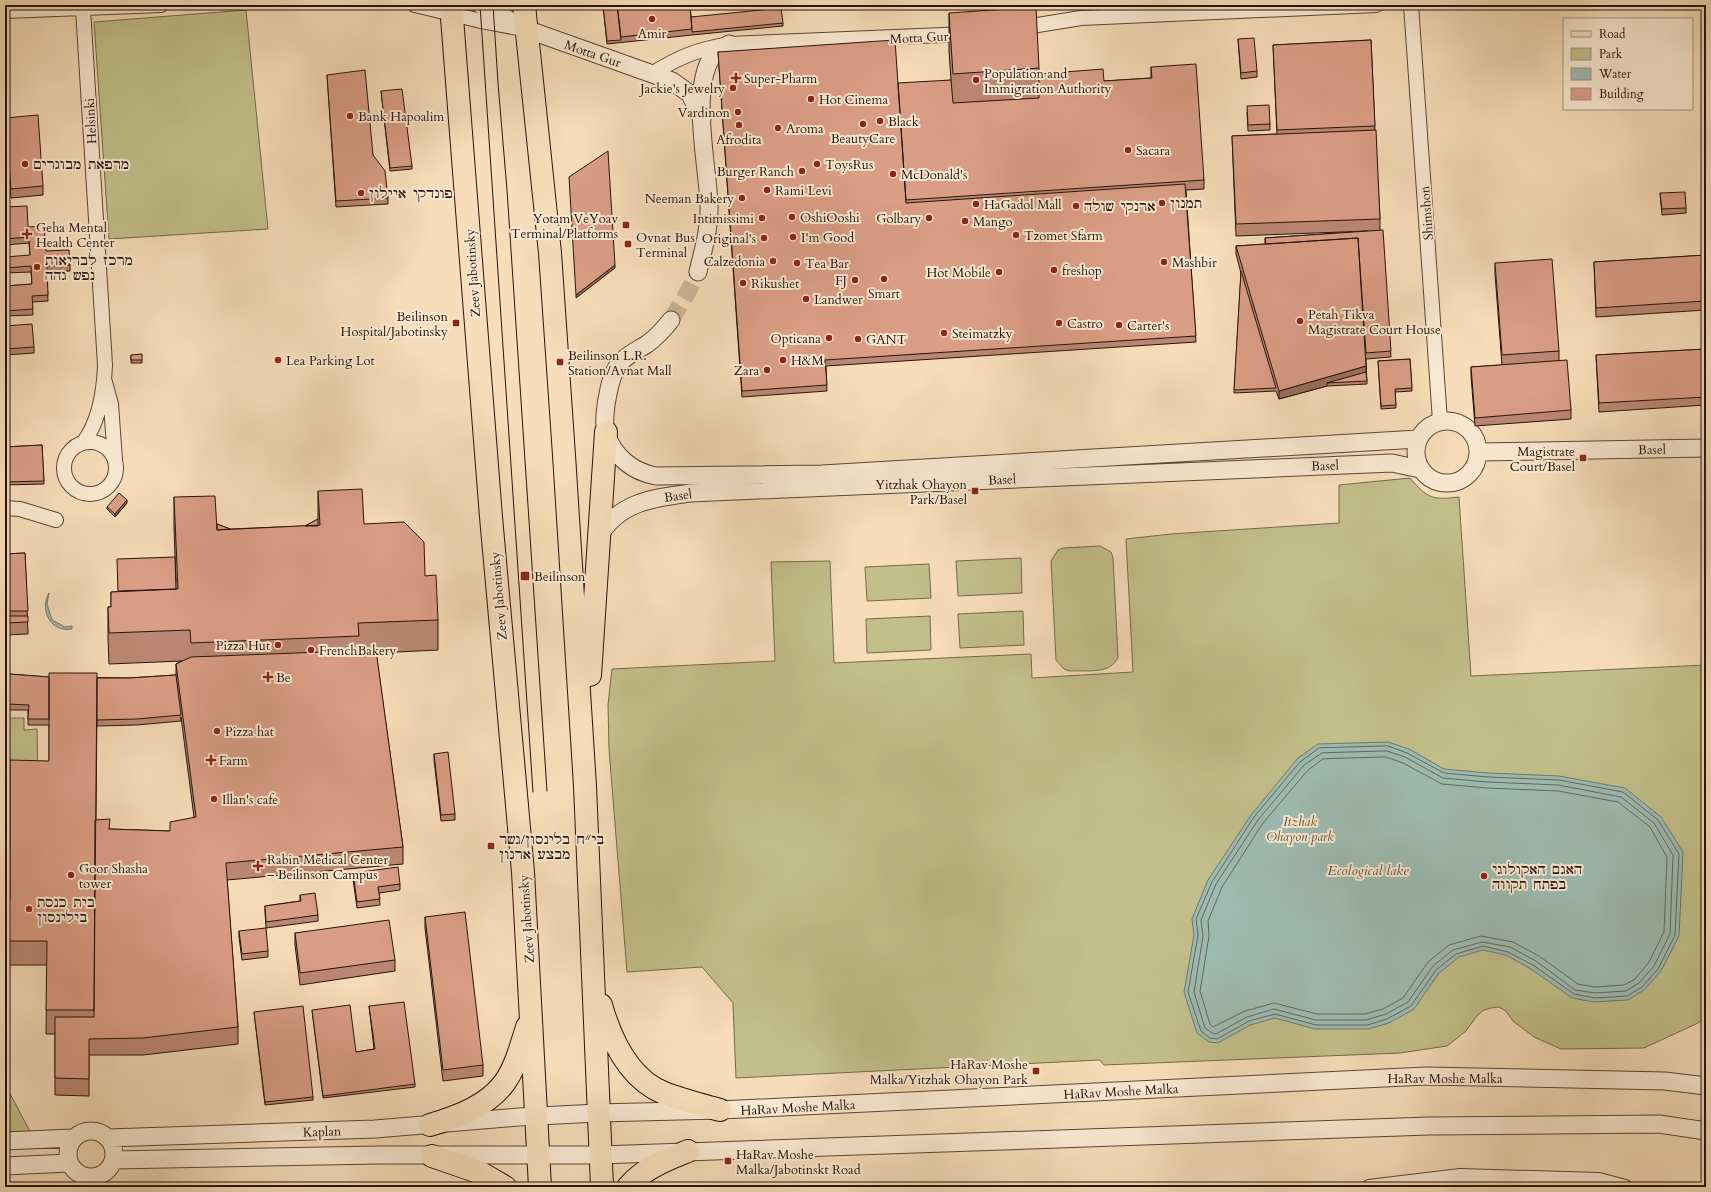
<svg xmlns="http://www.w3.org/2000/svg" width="1711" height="1192" font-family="Cardo,'Frank Ruhl Libre',serif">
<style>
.green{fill:#c2bf8a;stroke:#746a4b}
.water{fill:#9dbbb1;stroke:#6d786f}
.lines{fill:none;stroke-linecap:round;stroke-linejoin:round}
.shore{stroke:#62685e;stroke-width:1}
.tertiary-tunnel{stroke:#ccb496;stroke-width:17;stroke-dasharray:17 8;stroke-linecap:butt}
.minor-casing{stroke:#5a4637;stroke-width:16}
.tertiary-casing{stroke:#5a4637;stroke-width:19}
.primary-casing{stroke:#26140c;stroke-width:24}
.minor{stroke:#f9e8d1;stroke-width:14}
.tertiary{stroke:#f9e8d1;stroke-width:17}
.primary{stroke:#f6dcb8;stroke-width:22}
.tram{stroke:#26140c;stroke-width:1}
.wall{fill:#bb8772;stroke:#26140c;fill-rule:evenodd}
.shaded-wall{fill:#996e5d;stroke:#26140c}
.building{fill:#da9d85;stroke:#26140c}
.poi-dot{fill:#8f2418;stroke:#f9e8d1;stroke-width:1.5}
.labels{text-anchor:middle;stroke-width:4;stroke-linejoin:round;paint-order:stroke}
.poi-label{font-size:13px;fill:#26140c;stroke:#f9e8d1;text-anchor:start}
.street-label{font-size:13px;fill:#26140c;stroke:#f9e8d1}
.park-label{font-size:13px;font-style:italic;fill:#5d5038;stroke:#f9e8d1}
.water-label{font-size:14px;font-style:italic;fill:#504e46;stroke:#f9e8d1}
</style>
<rect width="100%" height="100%" fill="#f6dcb8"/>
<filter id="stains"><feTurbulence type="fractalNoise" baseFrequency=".005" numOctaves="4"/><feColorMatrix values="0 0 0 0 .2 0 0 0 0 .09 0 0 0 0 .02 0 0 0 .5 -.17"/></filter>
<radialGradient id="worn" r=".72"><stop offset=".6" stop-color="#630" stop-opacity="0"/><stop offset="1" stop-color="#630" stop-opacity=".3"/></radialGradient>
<!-- green -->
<path class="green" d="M246 10 268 229 109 239 94 22Z
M1410 478C1428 499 1432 500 1459 497L1471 676 1706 665V1016L1698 1023 1644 1048 1561 1049 1534 1037 1513 1021 1506 1011 1499 1007 1491 1008 1484 1010 1476 1017 1466 1031 1447 1046 1400 1053 1104 1065 1100 1060 736 1078 733 1003 702 967 627 972 609 749 608 705 612 669 775 661 771 562 830 561 834 663 1031 654 1032 678 1133 672 1126 539 1171 534 1339 523V485Z
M1100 546 1111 552 1113 558 1118 657C1111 675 1086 670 1069 671L1064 669 1056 660 1051 561 1058 550 1063 548Z
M1021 558 1022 593 958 596 956 561Z
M929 564 931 598 867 601 865 567Z
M1023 611 1024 645 960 648 958 614Z
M930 616 931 650 867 653 866 619Z
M5 718H24V730L37 729 38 779H5Z
M5 1086H6L35 1141H5Z"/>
<!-- water -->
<path class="water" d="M49 593 47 604 52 620 65 627 72 626V629C51 633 39 610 49 593Z
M1388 742 1409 749 1444 769 1488 773 1559 776 1625 788 1661 817 1683 852 1679 936 1661 971 1644 990 1628 1000 1594 1002 1572 998 1531 969 1506 955 1483 950 1459 957 1439 973 1414 1009 1389 1023 1368 1029H1315L1275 1018 1250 1025 1218 1043 1209 1042 1197 1033 1184 992 1194 935 1192 919 1208 880 1251 815 1298 758 1318 744Z"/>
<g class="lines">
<!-- shore -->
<path class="shore" d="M1388 746 1407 753 1444 773 1488 777 1559 780 1623 792 1658 820 1679 854 1675 935 1658 969 1642 987 1627 996 1595 998 1574 994 1533 965 1508 952 1483 946 1456 954 1436 970 1411 1006 1387 1019 1367 1025H1316L1275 1014 1249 1021 1217 1039 1210 1038 1201 1031 1188 992 1198 935 1196 919 1212 882 1254 817 1300 762 1319 748Z
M1387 751 1405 757 1443 778 1487 782 1558 785 1621 797 1654 823 1673 855 1670 934 1654 966 1639 983 1626 991 1595 993 1575 990 1536 961 1510 947 1482 942 1453 950 1433 966 1408 1002 1386 1014 1366 1020H1316L1274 1009 1247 1017 1216 1034 1212 1033 1205 1028 1194 992 1203 936 1201 920 1216 884 1258 820 1304 765 1322 753Z
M1386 757 1403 763 1442 784 1487 788 1558 791 1618 802 1650 827 1667 857 1664 932 1649 962 1635 979 1624 985 1595 987 1578 984 1539 956 1513 942 1481 936 1449 945 1428 962 1403 998 1383 1009 1365 1014H1317L1274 1003 1245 1011 1213 1027 1210 1024 1200 991 1209 936 1208 921 1222 887 1263 823 1308 770 1323 759Z"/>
<!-- tertiary-tunnel -->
<path class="tertiary-tunnel" d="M671 320 684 299 698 272"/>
<!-- minor casing -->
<g class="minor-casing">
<path id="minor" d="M415 5 481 21 518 28
M1007 5 1012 27
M1411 5 1440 421
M5 11 161 5
M1019 28 1081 18 1376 5
M653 73C681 56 697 50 729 44L967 34
M105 382 111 404 115 460
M64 468a26 26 0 1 1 52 0a26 26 0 1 1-52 0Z
M83 443C99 422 104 392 105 365L83 9
M5 508 20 509 56 520
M91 1178V1187
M1369 1187 1460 1176 1599 1180 1625 1187"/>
</g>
<!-- tertiary casing -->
<g class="tertiary-casing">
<path id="tertiary" d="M481 5 526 29 672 81 690 94 702 119
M698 272C703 250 710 228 709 205 708 167 690 90 712 57 716 52 724 48 729 44
M671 320C664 329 657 337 647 344 638 350 628 354 620 363 613 371 610 383 608 394 606 403 603 423 606 433 613 456 633 472 656 476L822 474 1418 439
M1416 452a31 31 0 1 1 62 0a31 31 0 1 1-62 0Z
M1478 452 1706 448
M598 538C618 502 653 498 690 493L1392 463 1420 469
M68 1154a23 23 0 1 1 46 0a23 23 0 1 1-46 0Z
M108 1138 375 1129 519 1117 598 1113 720 1110 1426 1076 1665 1081 1706 1086
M5 1141 73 1138
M114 1160 378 1155H600L1429 1126 1659 1124 1706 1131
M5 1166 69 1163"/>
</g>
<!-- primary casing -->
<g class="primary-casing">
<path id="primary" d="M451 5 491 517 523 872 540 1187
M524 5 550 253 564 455 585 786 602 1187
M590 675 606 432
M601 1005C611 1040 629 1079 664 1093 682 1100 702 1105 720 1110
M430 1125C457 1117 488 1106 505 1082 516 1066 521 1046 527 1027
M432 1156 481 1173 505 1187
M628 1187C644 1168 666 1160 688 1151"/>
</g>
<!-- minor -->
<use href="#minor" class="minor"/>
<!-- tertiary -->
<use href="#tertiary" class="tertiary"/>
<!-- primary -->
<use href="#primary" class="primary"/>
<!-- tram -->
<path class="tram" d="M480 5 533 792
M493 5 498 83 507 190 547 791"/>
</g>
<!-- wall -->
<path class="wall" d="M603 5H690L691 17 783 23V26L692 35 607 44Z
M949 13 1039 68V74L1104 81 1151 78V67L1204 180V189L1186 190 1196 342 826 366 827 391 742 397 718 52 898 89 951 80 949 51Z
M1238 39 1257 71V77L1241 79Z
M1371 40 1375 130 1380 219V230L1391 357 1366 359 1367 384 1327 386 1279 399 1276 391 1234 393 1241 273 1236 254V246L1265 244V238L1368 231 1236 236 1232 136 1277 134 1273 45Z
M327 75 373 155 388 198V204L336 207Z
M381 91 412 166V169L390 171Z
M1247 112 1270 124V130L1248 131Z
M5 118 43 186V195L11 198 5 127Z
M1660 193 1686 208V213L1662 215Z
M5 207 28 227 46 251 70 265V271L47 272 48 301 32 302 33 315 5 316V286L32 284 31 272 5 273V257L30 256 29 243 5 245Z
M1706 255V310L1596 317 1594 262Z
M1495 263 1559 351V360L1571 410V419L1475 426 1471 376V367L1502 365 1495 274Z
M5 326 34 347V353L5 355Z
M1706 349V405L1599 412 1596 355Z
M131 355 142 360V363H131Z
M1410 359 1412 391 1395 392 1396 408 1381 409 1378 361Z
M42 445 44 484 5 485V447Z
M318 491 364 524 425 576 438 620V650L376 653 403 847V864L227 880 238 1027V1044L143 1055H89V1096L55 1095V1034H46L47 965H5V899H10L49 761V725H28V710H8L9 674 49 677 129 678 176 675V664L182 661 109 664 108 638V607H111V592H118L176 583 174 528V497L217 524 230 529 305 526 318 519ZM97 700V726L137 725 181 721V717L194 817 170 831 110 829 96 820Z
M127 503 115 517 107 509V507Z
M25 553 28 634 5 635V554Z
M434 754 455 814V820L441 821 434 760Z
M353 873 400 884V890L379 893 380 905 357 908 353 879Z
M300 895 318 915V921L266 928 265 912V906L300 901Z
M425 917 483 1065V1076L443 1081 425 928Z
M239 931 268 951V957L242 960 239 937Z
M295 933 395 960V971L300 985 295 945Z
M369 1006 415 1084V1087L323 1098 312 1010 356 1052 374 1049Z
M254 1012 313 1097V1100L265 1105Z"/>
<!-- shaded-wall -->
<path class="shaded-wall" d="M615 265V268L576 298V295Z
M1366 366V375L1327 383V386L1279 399V391Z
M127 500V503L115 517V514Z"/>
<!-- building -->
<path class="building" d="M603 5H617L621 40 607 41Z
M617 5H690L692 29 621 37Z
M1036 7 1039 68 953 74 949 13Z
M781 8 783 23 692 32 691 17Z
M1254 38 1257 71 1241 73 1238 39Z
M895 40 906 203 1185 184 1196 336 825 360 827 385 742 391 718 52Z
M1371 40 1375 126 1277 130 1273 45Z
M1196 64 1204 180 906 200 898 83 951 80 953 103 1039 98V74L1103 69 1104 81 1152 78 1151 67Z
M365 70 373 155 385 171 388 198 336 201 327 75Z
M402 89 412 166 390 168 381 91Z
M1269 105 1270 124 1248 125 1247 106Z
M38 115 43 186 11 189 5 118Z
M1376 130 1380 219 1236 224 1232 136Z
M608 151 615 265 576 295 569 177Z
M1685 192 1686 208 1662 209 1660 193Z
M27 206 28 227 44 226 46 251 69 250 70 265 47 266 48 295 32 296 33 309 5 311V286L32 284 31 266 5 268V257L30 255 29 237 5 239V207Z
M1383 230 1391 351 1366 353 1358 238 1266 244 1265 238Z
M1358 238 1366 366 1279 391 1236 246Z
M1706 255V301L1596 308 1594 262Z
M1552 259 1559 351 1502 355 1495 263Z
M1241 271 1276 388 1234 390Z
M32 324 34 347 5 349V326Z
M1706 349V397L1599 403 1596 355Z
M142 354V360H131V355Z
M1410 359 1412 388 1395 389 1396 405 1381 406 1378 361Z
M1567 360 1571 410 1475 418 1471 367Z
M1366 372 1367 381 1327 383Z
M42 445 44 481 5 482V447Z
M362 489 364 524 404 522 424 542 425 576 436 575 438 620 358 623 359 636 191 643 190 630 109 633 108 607H111V592L178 589 174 497 215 496 217 530 320 525 318 491Z
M119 493 127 500 115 514 107 507Z
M318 519V526H305Z
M217 524 230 529 217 530Z
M25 553 28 611H5V554Z
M175 557 176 589 118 591 117 559Z
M5 616H28V622L5 623Z
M376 650 403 847 226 863 238 1027 143 1038 89 1039V1079L55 1078V1017H94L95 820 110 819 109 829 170 831V822L196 817 176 664 191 657Z
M49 673H97L94 1010H46L47 941H5V899H10V760L49 761Z
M9 674 49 677V719H28L29 705 8 704Z
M176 675 181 715 137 719 97 720V678H129Z
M448 752 455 814 441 815 434 754Z
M398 867 400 884 378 887 380 899 357 902 353 873Z
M315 893 318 915 266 922 265 906 301 901 300 895Z
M465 912 483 1065 443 1070 425 917Z
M389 920 395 960 300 973 295 933Z
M266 928 268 951 242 954 239 931Z
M404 1002 415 1084 323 1096 312 1010 350 1005 356 1052 375 1049 369 1006Z
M303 1006 313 1097 265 1102 254 1012Z"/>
<!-- markers -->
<g class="poi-dot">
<circle cx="652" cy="19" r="4"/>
<path d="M734 72h4v4h4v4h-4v4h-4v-4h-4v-4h4z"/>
<circle cx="976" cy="80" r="4"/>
<circle cx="733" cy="88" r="4"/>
<circle cx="811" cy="99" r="4"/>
<circle cx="738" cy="112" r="4"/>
<circle cx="350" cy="116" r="4"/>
<circle cx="880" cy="121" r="4"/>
<circle cx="863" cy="124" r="4"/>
<circle cx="739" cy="125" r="4"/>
<circle cx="778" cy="128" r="4"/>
<circle cx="1128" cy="150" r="4"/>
<circle cx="25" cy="164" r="4"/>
<circle cx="817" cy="164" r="4"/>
<circle cx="802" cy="171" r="4"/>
<circle cx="893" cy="174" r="4"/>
<circle cx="767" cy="190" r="4"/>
<circle cx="361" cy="193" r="4"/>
<circle cx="742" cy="198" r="4"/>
<circle cx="1162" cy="203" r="4"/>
<circle cx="976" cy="204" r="4"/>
<circle cx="1076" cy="206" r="4"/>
<circle cx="792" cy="217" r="4"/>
<circle cx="762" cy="218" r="4"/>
<circle cx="929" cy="218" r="4"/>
<circle cx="965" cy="221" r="4"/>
<rect x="622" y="221" width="8" height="8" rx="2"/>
<path d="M25 228h4v4h4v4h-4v4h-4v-4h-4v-4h4z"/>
<circle cx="1016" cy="235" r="4"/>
<circle cx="793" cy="237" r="4"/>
<circle cx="764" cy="238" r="4"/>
<rect x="624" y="240" width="8" height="8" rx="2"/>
<circle cx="773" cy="261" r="4"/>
<circle cx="1164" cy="262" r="4"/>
<circle cx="797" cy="263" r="4"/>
<circle cx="37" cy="267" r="4"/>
<circle cx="1054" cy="270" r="4"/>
<circle cx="999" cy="272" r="4"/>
<circle cx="884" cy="279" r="4"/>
<circle cx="855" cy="280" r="4"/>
<circle cx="743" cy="283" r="4"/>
<circle cx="806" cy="299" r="4"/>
<circle cx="1300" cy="321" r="4"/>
<rect x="452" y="319" width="8" height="8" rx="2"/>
<circle cx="1059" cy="323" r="4"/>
<circle cx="1119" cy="325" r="4"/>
<circle cx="944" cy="333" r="4"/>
<circle cx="829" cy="338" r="4"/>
<circle cx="858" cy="339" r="4"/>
<circle cx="278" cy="360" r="4"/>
<circle cx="783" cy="360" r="4"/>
<rect x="556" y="358" width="8" height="8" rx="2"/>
<circle cx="767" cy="370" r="4"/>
<rect x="1579" y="454" width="8" height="8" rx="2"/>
<rect x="971" y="487" width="8" height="8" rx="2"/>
<rect x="520" y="571" width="10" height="10" rx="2"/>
<circle cx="278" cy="645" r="4"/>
<circle cx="311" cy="650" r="4"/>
<path d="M266 671h4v4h4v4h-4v4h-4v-4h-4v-4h4z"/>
<circle cx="217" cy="731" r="4"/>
<path d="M209 754h4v4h4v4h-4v4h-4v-4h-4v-4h4z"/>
<circle cx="214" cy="799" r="4"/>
<rect x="487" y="842" width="8" height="8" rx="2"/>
<path d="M256 860h4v4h4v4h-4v4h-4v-4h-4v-4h4z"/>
<circle cx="71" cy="875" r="4"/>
<circle cx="1484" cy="876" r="4"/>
<circle cx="29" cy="909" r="4"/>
<rect x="1032" y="1067" width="8" height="8" rx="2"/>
<rect x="724" y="1157" width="8" height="8" rx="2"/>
</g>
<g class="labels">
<!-- poi labels -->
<g class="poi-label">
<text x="652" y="38" text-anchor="middle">Amir</text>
<text x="984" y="78">Population and<tspan x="984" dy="15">Immigration Authority</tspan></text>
<text x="744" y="83">Super-Pharm</text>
<text x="725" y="93" text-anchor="end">Jackie's Jewelry</text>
<text x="819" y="104">Hot Cinema</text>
<text x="730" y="117" text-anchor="end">Vardinon</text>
<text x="358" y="121">Bank Hapoalim</text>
<text x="888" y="126">Black</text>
<text x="786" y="133">Aroma</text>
<text x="863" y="143" text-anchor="middle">BeautyCare</text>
<text x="739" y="144" text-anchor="middle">Afrodita</text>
<text x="1136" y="155">Sacara</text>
<text x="33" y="169">מרפאת מבוגרים</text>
<text x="825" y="169">ToysRus</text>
<text x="794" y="176" text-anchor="end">Burger Ranch</text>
<text x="901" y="179">McDonald's</text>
<text x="775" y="195">Rami Levi</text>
<text x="369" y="198">פונדקי איילון</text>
<text x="734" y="203" text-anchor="end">Neeman Bakery</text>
<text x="1170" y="208">תמנון</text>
<text x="984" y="209">HaGadol Mall</text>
<text x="1084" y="211">ארנקי שולה</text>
<text x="800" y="222">OshiOoshi</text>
<text x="618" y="223" text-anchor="end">Yotam VeYoav<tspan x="618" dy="15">Terminal/Platforms</tspan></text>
<text x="754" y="223" text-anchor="end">Intimissimi</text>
<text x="921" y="223" text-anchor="end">Golbary</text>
<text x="973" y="226">Mango</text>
<text x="36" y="232">Geha Mental<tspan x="36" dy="15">Health Center</tspan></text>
<text x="1024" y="240">Tzomet Sfarm</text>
<text x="636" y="242">Ovnat Bus<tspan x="636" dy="15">Terminal</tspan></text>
<text x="801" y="242">I'm Good</text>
<text x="756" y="243" text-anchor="end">Original's</text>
<text x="45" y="265">מרכז לבריאות<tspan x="45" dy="15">נפש גהה</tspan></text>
<text x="765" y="266" text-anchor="end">Calzedonia</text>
<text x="1172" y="267">Mashbir</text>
<text x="805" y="268">Tea Bar</text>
<text x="1062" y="275">freshop</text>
<text x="991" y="277" text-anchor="end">Hot Mobile</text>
<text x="847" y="285" text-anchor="end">FJ</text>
<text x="751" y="288">Rikushet</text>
<text x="884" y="298" text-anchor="middle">Smart</text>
<text x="814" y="304">Landwer</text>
<text x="1308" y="319">Petah Tikva<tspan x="1308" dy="15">Magistrate Court House</tspan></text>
<text x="448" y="321" text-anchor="end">Beilinson<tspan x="448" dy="15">Hospital/Jabotinsky</tspan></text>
<text x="1067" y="328">Castro</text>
<text x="1127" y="330">Carter's</text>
<text x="952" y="338">Steimatzky</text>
<text x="821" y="343" text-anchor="end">Opticana</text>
<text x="866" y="344">GANT</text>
<text x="568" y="360">Beilinson L.R.<tspan x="568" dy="15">Station/Avnat Mall</tspan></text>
<text x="286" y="365">Lea Parking Lot</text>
<text x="791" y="365">H&amp;M</text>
<text x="759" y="375" text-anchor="end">Zara</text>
<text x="1575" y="456" text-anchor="end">Magistrate<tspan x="1575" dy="15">Court/Basel</tspan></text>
<text x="967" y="489" text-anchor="end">Yitzhak Ohayon<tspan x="967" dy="15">Park/Basel</tspan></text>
<text x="534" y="581">Beilinson</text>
<text x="270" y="650" text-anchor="end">Pizza Hut</text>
<text x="319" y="655">FrenchBakery</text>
<text x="276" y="682">Be</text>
<text x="225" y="736">Pizza hat</text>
<text x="219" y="765">Farm</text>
<text x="222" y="804">Illan's cafe</text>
<text x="499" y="844">בי״ח בלינסון/גשר<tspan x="499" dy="15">מבצע ארנון</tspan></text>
<text x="267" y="864">Rabin Medical Center<tspan x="267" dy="15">– Beilinson Campus</tspan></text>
<text x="79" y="873">Goor Shasha<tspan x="79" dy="15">tower</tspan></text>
<text x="1492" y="874">האגם האקולוגי<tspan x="1492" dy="15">בפתח תקווה</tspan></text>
<text x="37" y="907">בית כנסת<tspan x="37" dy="15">בילינסון</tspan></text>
<text x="1028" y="1069" text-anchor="end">HaRav Moshe<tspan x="1028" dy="15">Malka/Yitzhak Ohayon Park</tspan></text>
<text x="736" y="1159">HaRav Moshe<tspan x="736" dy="15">Malka/Jabotinskt Road</tspan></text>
</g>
<!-- street labels -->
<g class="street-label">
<text transform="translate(919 37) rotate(-3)" y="5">Motta Gur</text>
<text transform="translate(593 53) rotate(19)" y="5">Motta Gur</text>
<text transform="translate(90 121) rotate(-93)" y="5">Helsinki</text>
<text transform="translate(1426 213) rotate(-94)" y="5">Shimshon</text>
<text transform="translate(472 273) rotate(-94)" y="5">Zeev Jabotinsky</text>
<text transform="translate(1652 449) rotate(-1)" y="5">Basel</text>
<text transform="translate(1325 465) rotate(-2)" y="5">Basel</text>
<text transform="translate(1002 479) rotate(-3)" y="5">Basel</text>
<text transform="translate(678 495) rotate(-8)" y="5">Basel</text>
<text transform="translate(498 596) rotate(-95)" y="5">Zeev Jabotinsky</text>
<text transform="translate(526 919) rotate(-94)" y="5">Zeev Jabotinsky</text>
<text x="1445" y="1083">HaRav Moshe Malka</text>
<text transform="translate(1121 1091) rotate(-3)" y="5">HaRav Moshe Malka</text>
<text transform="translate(798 1107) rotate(-3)" y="5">HaRav Moshe Malka</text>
<text transform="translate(322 1131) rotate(-2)" y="5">Kaplan</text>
</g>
<!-- park labels -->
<g class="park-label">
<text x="1300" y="826">Itzhak<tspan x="1300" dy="15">Ohayon park</tspan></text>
</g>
<!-- water labels -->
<g class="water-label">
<text x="1368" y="875">Ecological lake</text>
</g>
</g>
<!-- margin -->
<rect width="1711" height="1192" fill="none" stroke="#f6dcb8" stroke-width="20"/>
<rect x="6" y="6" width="1699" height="1180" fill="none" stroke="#26140c" stroke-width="2"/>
<rect x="10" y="10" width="1691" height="1172" fill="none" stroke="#26140c"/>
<!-- legend -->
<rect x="1563" y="18" width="130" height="92" fill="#f9e8d1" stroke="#a59382"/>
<rect x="1571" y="31" width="20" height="6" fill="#f6dcb8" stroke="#a59382"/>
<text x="1599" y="38" font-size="12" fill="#26140c">Road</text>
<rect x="1571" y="48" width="20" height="12" fill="#c2bf8a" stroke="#a59382"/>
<text x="1599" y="58" font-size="12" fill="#26140c">Park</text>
<rect x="1571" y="68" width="20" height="12" fill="#9dbbb1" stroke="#a59382"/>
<text x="1599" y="78" font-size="12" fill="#26140c">Water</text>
<rect x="1571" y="88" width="20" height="12" fill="#da9d85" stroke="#a59382"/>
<text x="1599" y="98" font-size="12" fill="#26140c">Building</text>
<rect width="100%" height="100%" filter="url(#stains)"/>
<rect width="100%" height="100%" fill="url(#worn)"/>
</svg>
